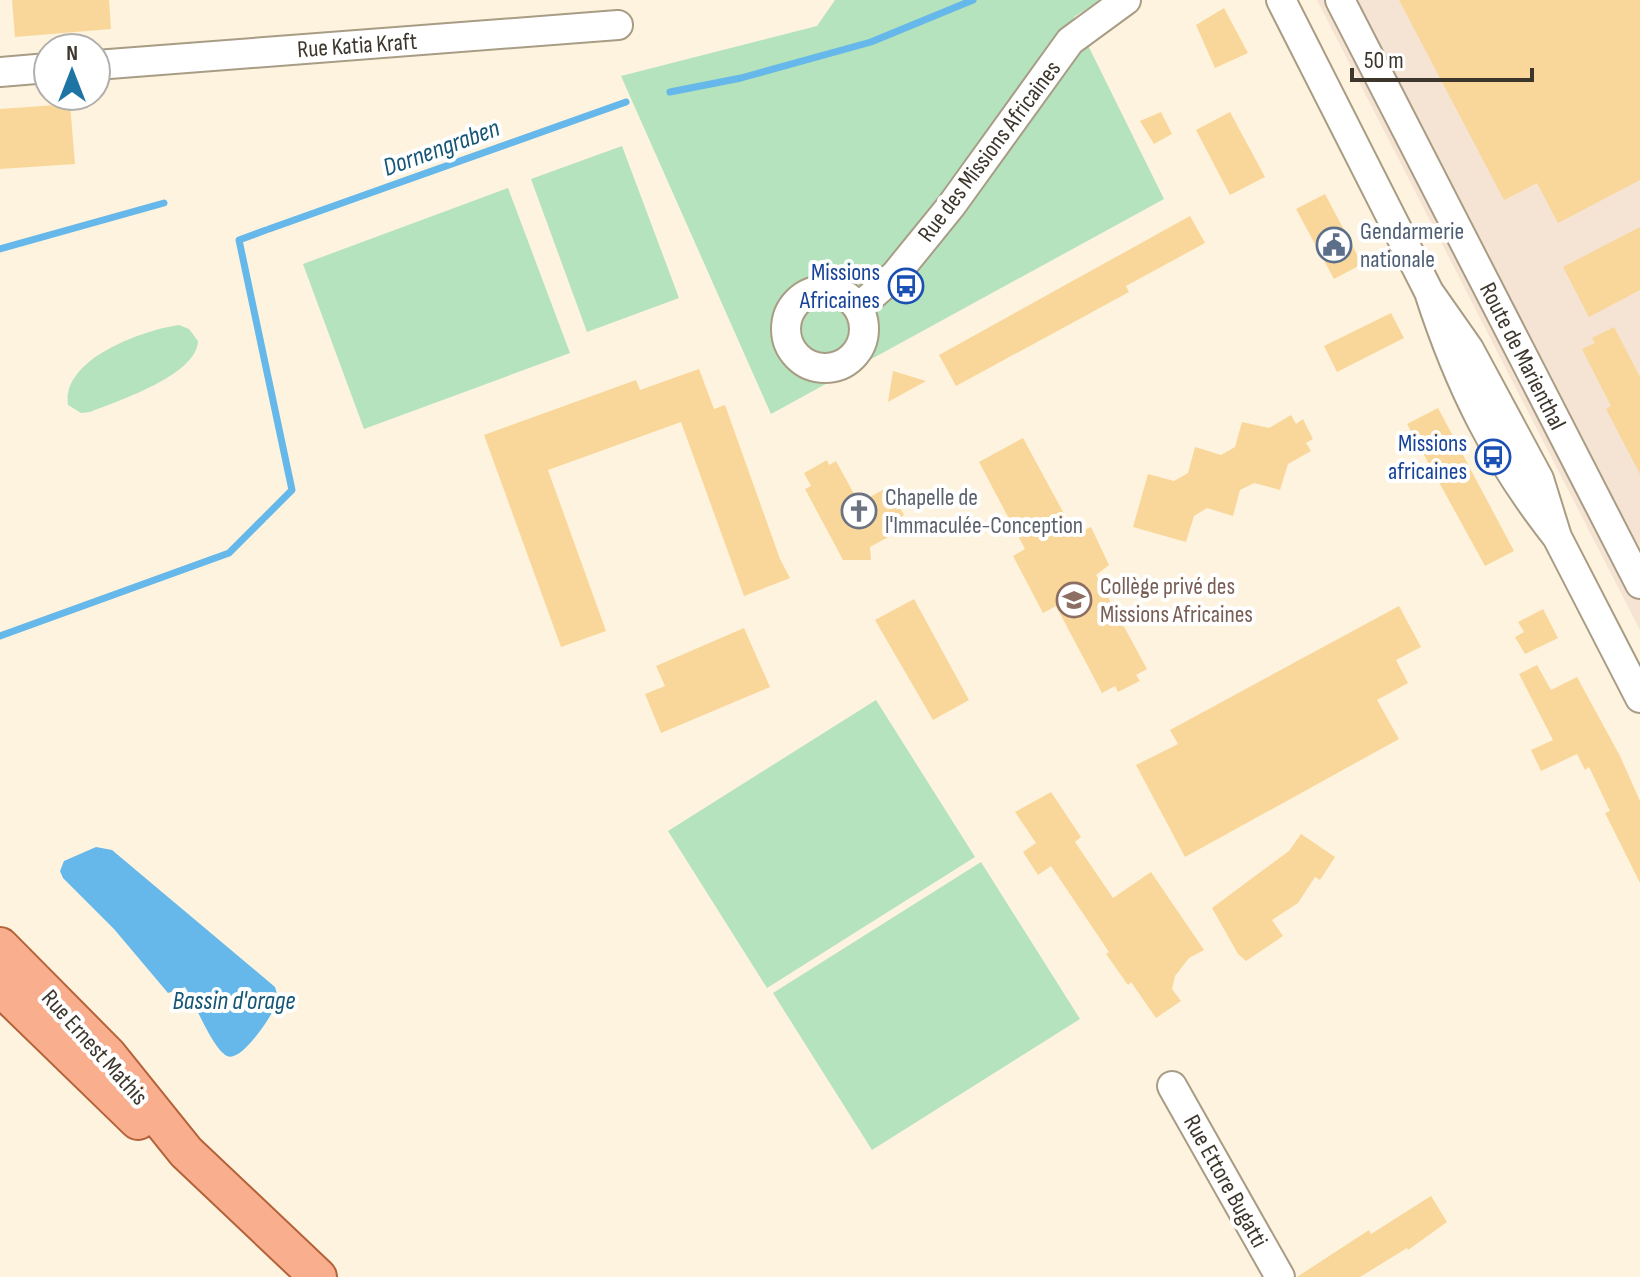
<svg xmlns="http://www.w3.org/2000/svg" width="1640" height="1277" font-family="'Sofia Sans Condensed',sans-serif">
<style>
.industrial{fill:#f5e3d3}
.green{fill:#b4e3bd}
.water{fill:#65b8e9}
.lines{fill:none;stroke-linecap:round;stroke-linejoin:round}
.stream{stroke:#65b8e9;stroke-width:7}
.building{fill:#f9d79a}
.minor-casing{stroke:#a99c85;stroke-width:32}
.major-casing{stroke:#b4623a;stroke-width:40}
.minor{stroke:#fff;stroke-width:28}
.major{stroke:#f9af8d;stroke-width:36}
.labels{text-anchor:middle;stroke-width:8;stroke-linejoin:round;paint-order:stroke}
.street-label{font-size:24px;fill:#3c362c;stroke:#fff}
.service-label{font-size:24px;fill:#4e5e75;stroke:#fff;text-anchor:start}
.transit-label{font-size:24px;fill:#164399;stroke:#fff;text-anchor:end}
.worship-label{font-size:24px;fill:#5b616d;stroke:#fff;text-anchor:start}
.education-label{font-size:24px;fill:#785e54;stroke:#fff;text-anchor:start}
.water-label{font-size:26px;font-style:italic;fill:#155576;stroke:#fff}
</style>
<rect width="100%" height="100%" fill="#fef3de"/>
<!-- industrial -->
<path class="industrial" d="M1317 0H1640V630Z"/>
<!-- green -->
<path class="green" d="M835 0H1100L1074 17 1164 199 771 414 621 76 817 26Z
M622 146 679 298 587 332 531 179Z
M508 188 570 353 364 429 303 264Z
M179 325 189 329 198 341C197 375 118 401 90 412L81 413 68 405C61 359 143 330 179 325Z
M876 700 975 857 767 988 668 831Z
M981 862 1080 1019 872 1150 773 993Z"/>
<!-- water -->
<path class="water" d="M96 847 112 850 275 987C277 993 278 998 276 1005 271 1017 241 1063 227 1056 212 1048 195 1003 185 987L168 993 114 929 63 878 60 871 64 861Z"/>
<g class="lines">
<!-- stream -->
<path class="stream" d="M670 92 741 78 871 42 973 0
M269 229 626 102
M0 249 164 203
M265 517 292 490 239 240 266 230
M0 636 229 553 263 519"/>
</g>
<!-- building -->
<path class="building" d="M12 0H109L111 29 15 37Z
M1399 0H1640V180L1558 223 1537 183 1504 200Z
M1224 8 1248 53 1215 68 1196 25Z
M70 104 75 164 0 169V109Z
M1161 112 1172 134 1154 144 1140 121Z
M1230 112 1265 177 1230 195 1196 130Z
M1325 194 1362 264 1334 279 1296 209Z
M1190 216 1205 243 1126 286 1129 292 956 386 939 355Z
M1640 227V290L1589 317 1563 267Z
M1391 313 1404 338 1337 372 1324 346Z
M1614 327 1640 377V474L1606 409 1611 406 1582 349 1595 343 1592 338Z
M699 369 714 409 725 405 780 559 790 578 744 596 681 422 548 470 606 631 561 647 484 435 636 380 640 390Z
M893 371 926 381 888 402Z
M1438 408 1514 551 1485 566 1407 424Z
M1291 415 1296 424 1303 419 1313 439 1306 443 1311 451 1288 464 1280 490 1254 483 1240 490 1233 516 1207 508 1194 516 1186 542 1133 527 1148 474 1174 481 1188 473 1195 447 1221 455 1235 447 1242 422 1269 428Z
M1023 438 1075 534 1091 527 1109 565 1096 575 1147 669 1136 675 1140 681 1118 692 1115 686 1102 693 1056 606 1043 613 1013 556 1025 549 979 462Z
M827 460 829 465 836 461 859 503 888 487 904 515 896 520 901 530 870 547 871 560H843L805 489 811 486 804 473Z
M914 599 969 700 933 720 875 620Z
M1399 606 1421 647 1396 660 1408 683 1377 700 1399 739 1185 857 1136 765 1178 744 1170 730Z
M1543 609 1558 638 1525 654 1515 637 1524 632 1518 622Z
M744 628 770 687 661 733 645 694 665 686 656 666Z
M1537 665 1551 690 1577 677 1620 756 1640 801V883L1605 813 1610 811 1589 767 1585 770 1577 754 1541 771 1531 750 1553 740 1519 674Z
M1051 792 1081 837 1075 842 1113 898 1151 872 1204 950 1189 958 1175 976 1172 989 1181 1001 1156 1018 1131 982 1128 985 1106 954 1109 952 1051 866 1038 875 1023 852 1036 843 1015 812Z
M1301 834 1335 857 1320 880 1315 877 1298 903 1272 920 1283 936 1246 961 1238 954 1212 908 1289 851Z
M1431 1196 1447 1222 1408 1250 1407 1248 1360 1277H1297L1369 1230 1371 1234Z"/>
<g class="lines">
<!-- minor casing -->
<g class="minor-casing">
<path id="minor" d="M1281 0 1429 292 1469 349 1539 479 1557 537C1496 460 1459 385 1429 292
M1340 0 1640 584
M96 65 618 25
M0 72 48 68
M786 329a39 39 0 1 1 78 0a39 39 0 1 1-78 0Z
M858 308 895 275 951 206 1070 41 1126 0
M1557 537 1640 698
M1172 1086 1280 1277"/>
</g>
<!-- major casing -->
<g class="major-casing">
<path id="major" d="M0 946 108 1055 186 1152 318 1277
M0 987 138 1121"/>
</g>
<!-- minor -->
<use href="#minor" class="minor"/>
<!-- major -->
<use href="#major" class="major"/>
</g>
<!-- icons -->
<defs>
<g id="civic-ring" transform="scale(1.8)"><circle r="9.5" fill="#fff" stroke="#5c6f8a" stroke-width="1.5"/><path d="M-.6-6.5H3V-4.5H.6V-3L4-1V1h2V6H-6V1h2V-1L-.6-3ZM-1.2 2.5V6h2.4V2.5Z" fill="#5c6f8a"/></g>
<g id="bus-ring" transform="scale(1.8)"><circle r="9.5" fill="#fff" stroke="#1a4fb4" stroke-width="1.5"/><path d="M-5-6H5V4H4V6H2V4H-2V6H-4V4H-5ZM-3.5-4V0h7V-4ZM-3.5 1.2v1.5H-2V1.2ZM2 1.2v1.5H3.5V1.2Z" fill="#1a4fb4"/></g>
<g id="church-ring" transform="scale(1.8)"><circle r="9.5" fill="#fff" stroke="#6b7280" stroke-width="1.5"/><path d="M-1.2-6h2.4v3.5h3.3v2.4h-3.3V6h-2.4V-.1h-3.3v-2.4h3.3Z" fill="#6b7280"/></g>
<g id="school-ring" transform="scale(1.8)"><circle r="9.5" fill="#fff" stroke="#8d6e63" stroke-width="1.5"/><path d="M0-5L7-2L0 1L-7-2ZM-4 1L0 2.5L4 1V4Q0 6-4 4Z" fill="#8d6e63"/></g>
</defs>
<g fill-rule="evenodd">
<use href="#civic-ring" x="1334" y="245"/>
<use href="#bus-ring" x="906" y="286"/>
<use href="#bus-ring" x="1493" y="457"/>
<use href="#church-ring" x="859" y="511"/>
<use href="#school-ring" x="1074" y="600"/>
</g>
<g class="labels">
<!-- street labels -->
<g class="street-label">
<text transform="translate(357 45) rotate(-4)" y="8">Rue Katia Kraft</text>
<text transform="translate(989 151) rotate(-53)" y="8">Rue des Missions Africaines</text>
<text transform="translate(1523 356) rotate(63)" y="8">Route de Marienthal</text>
<text transform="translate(95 1047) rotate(48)" y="8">Rue Ernest Mathis</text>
<text transform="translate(1226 1181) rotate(61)" y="8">Rue Ettore Bugatti</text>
</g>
<!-- service labels -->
<g class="service-label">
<text x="1360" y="239">Gendarmerie<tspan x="1360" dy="28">nationale</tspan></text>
</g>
<!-- transit labels -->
<g class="transit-label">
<text x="880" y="280">Missions<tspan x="880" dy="28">Africaines</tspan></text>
<text x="1467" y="451">Missions<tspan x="1467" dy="28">africaines</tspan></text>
</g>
<!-- worship labels -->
<g class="worship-label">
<text x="885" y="505">Chapelle de<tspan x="885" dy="28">l'Immaculée-Conception</tspan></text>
</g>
<!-- education labels -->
<g class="education-label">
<text x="1100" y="594">Collège privé des<tspan x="1100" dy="28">Missions Africaines</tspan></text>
</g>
<!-- water labels -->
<g class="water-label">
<text transform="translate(441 147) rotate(-20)" y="9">Dornengraben</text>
<text x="234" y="1009">Bassin d'orage</text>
</g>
</g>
<!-- north arrow -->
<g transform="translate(72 72)"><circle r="38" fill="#ffffff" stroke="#b1afab" stroke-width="2"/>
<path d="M0-6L14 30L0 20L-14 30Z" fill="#1e75a4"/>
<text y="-12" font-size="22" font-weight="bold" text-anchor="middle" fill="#3c362c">N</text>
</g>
<!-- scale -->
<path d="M1352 68v12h180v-12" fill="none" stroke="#3c362c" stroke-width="4"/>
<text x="1364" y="68" font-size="24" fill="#3c362c" stroke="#ffffff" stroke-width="6" paint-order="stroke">50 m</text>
</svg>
